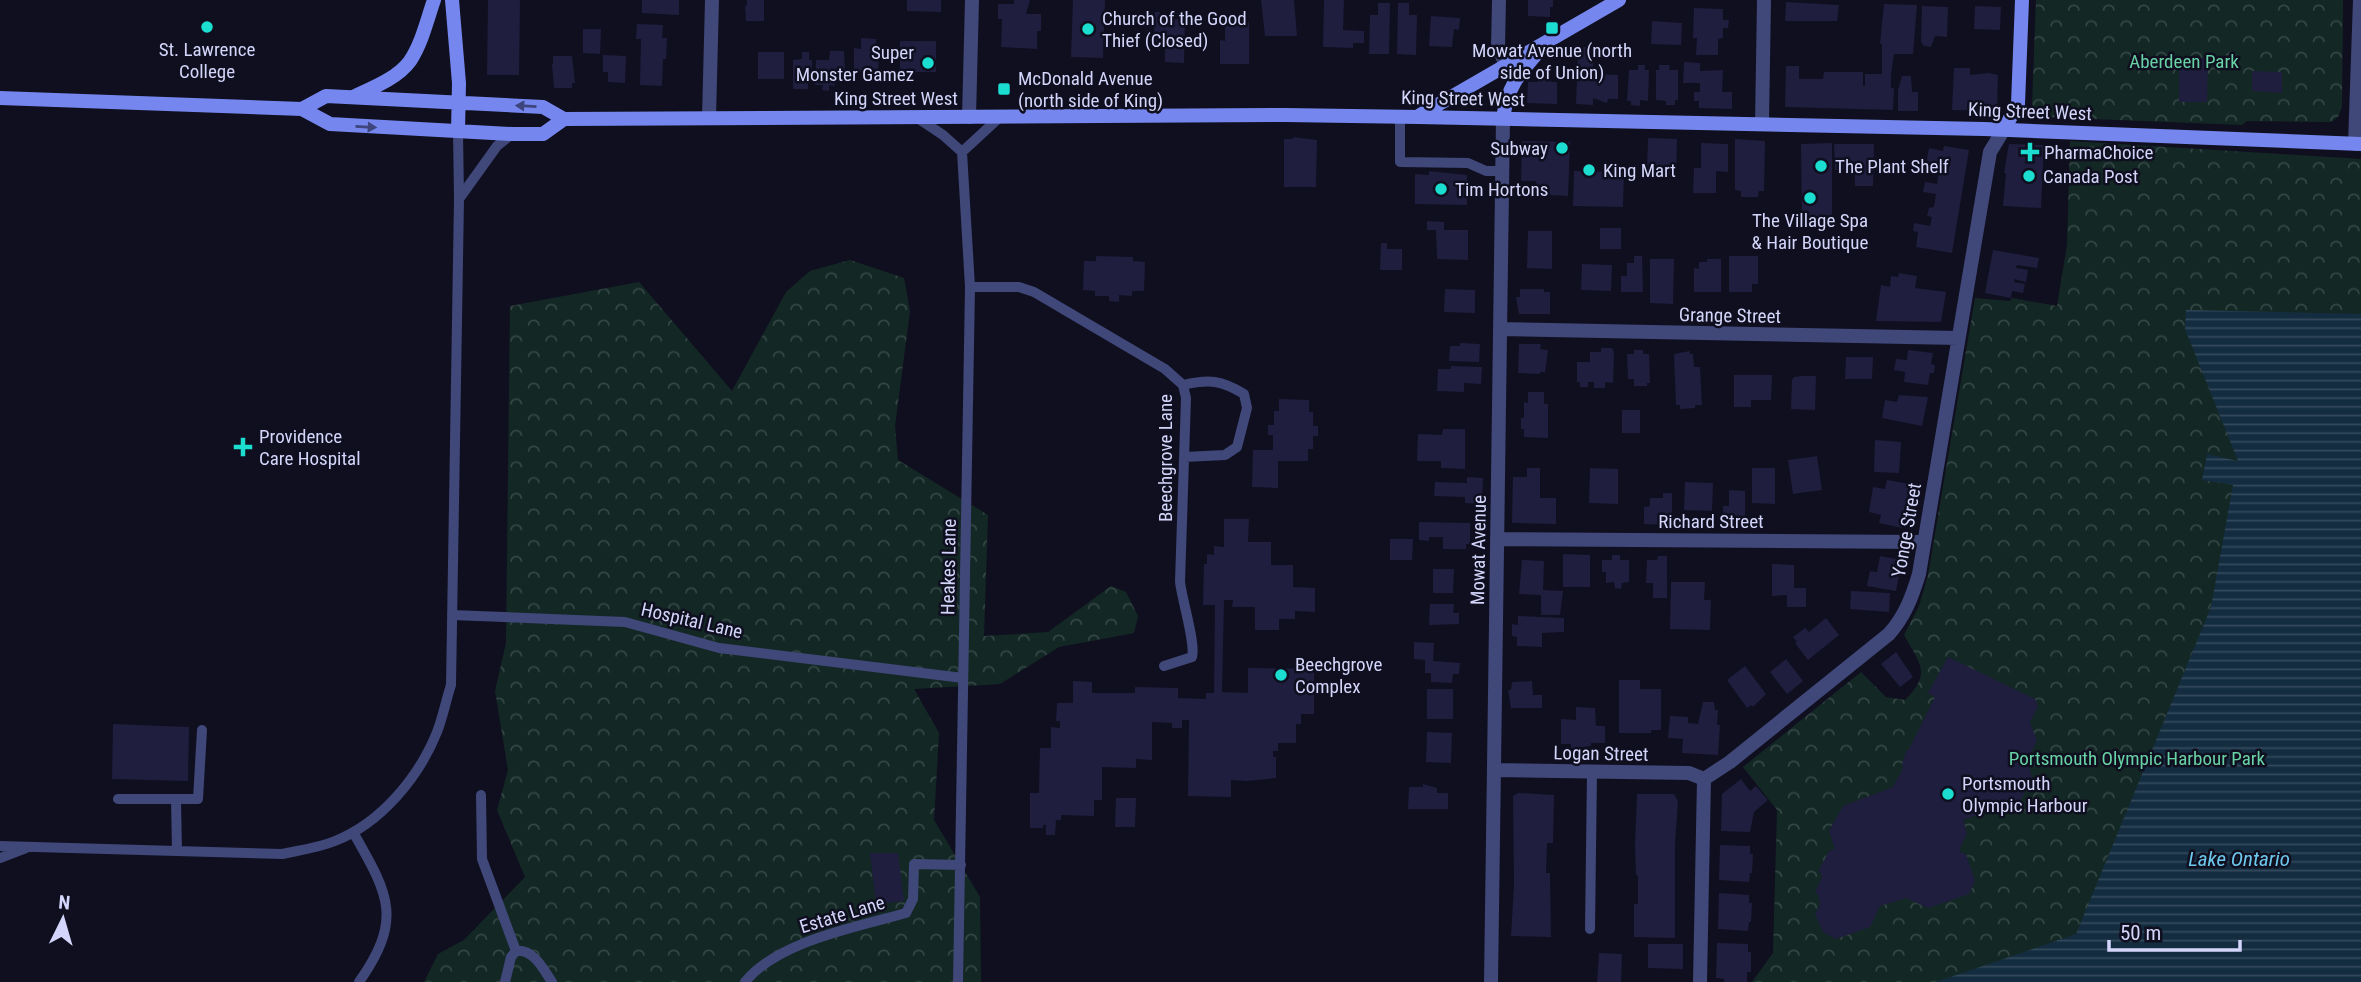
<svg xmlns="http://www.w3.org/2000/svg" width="2361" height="982" font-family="'Roboto Condensed',sans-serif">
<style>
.forest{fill:url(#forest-crowns)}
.water{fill:url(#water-rules)}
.building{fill:#1f1e3e}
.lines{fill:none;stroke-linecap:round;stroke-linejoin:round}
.lane{stroke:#404779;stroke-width:10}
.street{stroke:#404779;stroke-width:14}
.secondary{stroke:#7587ee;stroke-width:14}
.oneway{fill:#3d457c}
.poi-dot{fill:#1bded0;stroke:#0f0f1f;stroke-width:2.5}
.labels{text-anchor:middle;stroke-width:5;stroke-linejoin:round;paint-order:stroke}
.poi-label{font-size:19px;fill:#d3d5fa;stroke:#0f0f1f;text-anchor:start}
.park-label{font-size:19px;fill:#68d1a5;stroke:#0f0f1f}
.street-label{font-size:19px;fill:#d3d5fa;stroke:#0f0f1f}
.water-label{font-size:21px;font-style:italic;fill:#6dc8ed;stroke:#0f0f1f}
</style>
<defs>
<pattern id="forest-crowns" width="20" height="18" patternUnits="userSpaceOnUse" patternTransform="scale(1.75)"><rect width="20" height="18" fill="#132824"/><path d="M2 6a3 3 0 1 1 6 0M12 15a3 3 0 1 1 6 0" fill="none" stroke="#344645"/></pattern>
<pattern id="water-rules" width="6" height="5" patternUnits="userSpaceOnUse" patternTransform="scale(1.75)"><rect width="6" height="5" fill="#132c3f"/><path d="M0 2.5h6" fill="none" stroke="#344a5c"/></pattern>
</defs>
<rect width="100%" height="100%" fill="#0f0f1f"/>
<!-- forest -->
<path class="forest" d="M2036 0H2343L2342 107 2338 117 2331 122 2247 121 2242 125 2045 117 2037 112 2032 105Z
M2070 141 2361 159V982H1752L1773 953 1777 810 1743 767 1861 672 1886 697 1905 700C1932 673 1920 664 1904 635L1919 606 1928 575 1975 298 2010 301 2012 298 2057 306 2067 245Z
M850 260 904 278 910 311 895 426 898 460 988 515 984 636 1048 632 1111 586 1126 592 1138 616 1134 633 1059 647 1000 684 914 689 939 733 934 820 980 897 981 982H424L438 954 464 940 525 877 497 810 508 770 495 691 506 643 510 306 639 282 732 391 786 292 810 271Z"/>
<!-- water -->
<path class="water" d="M2186 310 2361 314V982H1936L2076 934 2211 607 2233 485 2202 480 2207 454 2238 461 2185 329Z"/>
<!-- building -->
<path class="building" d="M488 0H520L519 75H487Z
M642 0H679V15L642 13Z
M747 0H764V21H746L745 6 747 5Z
M907 0H941V12L907 11Z
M1014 0H1030L1026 14H1041V31H1037V49L1001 47 1002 19H998V4H1014Z
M1073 0H1105L1103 58 1071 57Z
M1261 0H1294L1297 36H1265Z
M1324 0H1344L1343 30 1364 31V43H1353V48L1323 47Z
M1528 0H1553V7H1550V17L1528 16Z
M1786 2 1839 5 1837 21H1785Z
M1378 3H1390L1389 54H1369L1370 15H1378Z
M1398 3H1409V15H1417L1416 55 1397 54Z
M1884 4 1917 5 1913 54H1894L1891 74V88H1894L1893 110 1785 107 1786 66H1799V79H1823L1824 72H1863V86H1865V74H1882V44H1880Z
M1922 6 1948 7 1947 37 1935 36 1931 47 1924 46 1921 42Z
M1975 6 2001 7 2000 30 1974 29Z
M1694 8 1723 9V20H1729L1728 28H1723V38L1718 39V55H1696L1697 38H1693Z
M1155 12H1160V20L1185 19 1184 63 1165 62V48H1153Z
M1431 16 1460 18 1459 30 1454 29 1452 47 1429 46Z
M1225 21 1249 22V64H1220V40L1225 41Z
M1652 21 1682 23 1681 45 1651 44Z
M637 24 663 25 662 38H667L666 59H663L662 86 640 85 641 39H636Z
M583 29H601L600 54 583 53Z
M861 38 876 39V50H879L878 78H867V72L854 71V48L861 49Z
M900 41H936V72H900Z
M1594 43 1593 74 1618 75V99H1608L1607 103 1593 98V105L1576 104 1578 50Z
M830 51H844L845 71H836L835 86 829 85V91L822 90 823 85H815L816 60H829Z
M758 52H784V79H758Z
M802 52H809V60H812V69H808V89H793V60L802 59Z
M603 55 626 56 625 83 608 82V72H603Z
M553 56H572L575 83H572V88H554L552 64H553Z
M2179 58H2208L2207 102H2179Z
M1684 62 1700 63V71L1723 70 1722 92H1732V109L1699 108V101H1694V92H1700V83H1683Z
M1638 65H1645V70H1649L1648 101 1640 100V106L1631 105V101H1627L1629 70H1638Z
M1659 65H1670L1669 70H1678V100H1675V105H1666V101L1656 100V70H1659Z
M1954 68H1970V75L1988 73 1998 75 1997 111 1952 110Z
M2252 71 2282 72V93L2252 91Z
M1538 73H1551V82H1557V104L1527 103 1528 82H1538Z
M1902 76H1911L1912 92H1918V111H1898V90Z
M1293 137 1317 140 1316 187H1284V139H1293Z
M1648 138 1677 139 1676 175 1647 174Z
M1735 139 1765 141 1764 191H1759L1758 197H1741V191L1735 190Z
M1522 141 1570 142 1568 196 1547 195V186H1535L1536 181H1521Z
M1701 143 1728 144V172L1716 171V193H1693L1694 168H1701Z
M1832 143V227H1802L1801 144Z
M1834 144H1874L1873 186H1855V170H1835Z
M2009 144 2044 145 2041 208 2003 206 2006 173H2004Z
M1944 146 1969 150 1952 253 1916 247 1918 232 1913 231 1914 223 1930 226 1932 217 1927 216 1929 208 1934 207 1936 194 1923 192 1925 182 1937 184 1940 166 1926 164 1929 148 1943 151Z
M1429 171 1467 175V205L1415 204V174L1429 175Z
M1574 171 1624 172 1623 207 1573 206Z
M1427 221 1444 222V230H1468V260L1437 259 1436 230H1427Z
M1600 228H1621V249H1600Z
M1528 231H1552V269L1527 268Z
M1381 243H1387V249H1402V270H1380Z
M1993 250 2039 258 2037 268 2017 265 2016 268 2028 270 2026 282 2014 279V282L2025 284 2023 293 2012 291 2011 298 1985 293Z
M1096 256 1133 257V261L1145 262 1144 291H1132V296L1119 295V302L1109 301V296H1095V291L1083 290 1084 261H1096Z
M1634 256H1642L1643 292H1621V276H1627V263H1634Z
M1729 256H1758V284H1752V292H1729Z
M1650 259H1674L1673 304 1650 303Z
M1707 259H1721V292H1694V268L1699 269V262H1707Z
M1582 264 1612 265 1611 291 1581 290Z
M1899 273 1917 276 1915 288 1946 292 1941 322 1876 321 1881 285 1890 287 1891 276 1898 277Z
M1445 289 1475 290V313L1444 312Z
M1520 289H1544V292H1550V314H1519L1516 297H1520Z
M1460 343 1480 344 1479 362 1449 361 1450 346H1460Z
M1519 344H1541L1540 349 1548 350 1545 372H1540V374L1518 373Z
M1601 348H1612L1614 352 1613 383 1605 382V388H1594V382H1588V387H1580V382H1577V362H1590V352H1601Z
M1634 350H1643V354H1649L1650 383H1647V386H1634V379H1628L1627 354H1634Z
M1908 350 1933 353 1931 364 1935 365 1934 373H1930L1928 385 1904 382 1905 372 1894 370 1896 359 1907 360Z
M1690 351V354H1693L1694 367H1700L1702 405H1695V408L1680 409V405H1676L1674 354Z
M1846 357H1873L1872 379H1845Z
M1451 366 1482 367 1481 384 1464 383V392L1437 391 1438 369H1451Z
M1734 375H1772L1771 400H1751V407H1734Z
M1801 376H1816L1815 410 1791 409 1792 380 1794 377Z
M1528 392H1544V404H1548V438L1524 437V429H1521V418H1524V402L1528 403Z
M1899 395 1928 397 1922 426 1882 418 1885 400 1897 402Z
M1279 399 1309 400V412H1313V426H1318V436H1313V449H1308V461H1278V488L1252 487 1253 450H1273V435H1268V425H1274V411H1279Z
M1622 410H1640V433H1622Z
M1443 429H1465V469L1441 468V461H1417L1418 434 1442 435Z
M1875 440 1901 442 1899 473 1874 472Z
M1817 456 1822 490 1793 494 1788 460Z
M1527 468H1540V498H1556V524L1512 523 1513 477H1527Z
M1590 468 1618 469V504L1589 503Z
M1752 468H1775V504L1752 503Z
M1467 477 1483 478 1482 504 1465 503V497L1434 496 1435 482 1467 483Z
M1887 480 1910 484 1902 528 1879 523 1881 515 1869 512 1873 487 1885 489Z
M1685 482 1713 483 1712 511 1684 510Z
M1729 490 1745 491V525L1723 524V506H1729Z
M1663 493H1672V525L1644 524V507L1650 506V498H1663Z
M1224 519H1249L1248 542H1271V565H1293V587L1315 588V612L1295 611V619H1279V630H1255V607H1232L1233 600H1224L1222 692 1248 693V668L1314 669V714H1301V724H1296V743H1278V751H1273V757H1276V778L1247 781 1231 780V797L1188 796 1189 720H1182V728H1172V723L1152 722V760L1136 759V768L1102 767V800H1094V816L1061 815V820H1056L1055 835H1046V825H1043V828H1030V793H1039L1040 748H1051V727L1060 728V721H1056L1057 703H1073V681L1092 682V693H1135V687L1178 688V698L1206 699V693H1214L1215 605H1203L1204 564H1207V554L1214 555V546L1224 547Z
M1419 522 1470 523V544H1466V549H1443V537H1429V541L1419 540Z
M1390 539H1413L1412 560H1390Z
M1563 554 1590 555V587H1563Z
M1612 555H1620V560H1629V582L1622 583 1621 589 1615 588 1614 582 1606 583V572H1602V560H1612Z
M1658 556H1667V598H1653V583H1646L1647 560H1657Z
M1880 556 1902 560 1896 591 1867 586 1870 571 1877 572Z
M1522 560 1544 561 1543 590 1563 591 1560 615H1541V595L1519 594Z
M1772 564 1794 565V588H1806V607H1787V595L1772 596Z
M1433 569H1454L1453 593H1433Z
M1671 582H1705L1704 600H1711L1710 630 1670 629Z
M1851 591 1890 593 1889 612 1850 609Z
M1430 604H1454L1453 613H1459V624L1429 625Z
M1518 616 1564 618V632L1542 633V647L1517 646V637L1512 636V624L1518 625Z
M1826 618 1839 635 1808 660 1795 643 1797 642 1793 637 1805 628 1809 632Z
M1414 642 1434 643 1433 661 1460 663 1459 674H1453L1452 683 1431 682V673H1425V660L1414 659Z
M1896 652 1913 677 1900 687 1881 664Z
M1948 657 2035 699 2038 707 2030 722 2037 741 2027 761 2032 777 2021 800 1963 820 1967 833 1959 851 1966 854 1975 881 1969 894 1928 908 1906 898 1880 906 1870 927 1836 939 1823 932 1815 914 1820 905 1818 894 1815 892 1822 877 1819 870 1829 851 1835 849 1829 831 1843 806 1893 787 1903 768 1902 765 1906 751 1909 749 1935 697 1928 693Z
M1786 659 1803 681 1787 694 1770 672Z
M1745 666 1766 694 1753 707 1752 705 1747 708 1727 680Z
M1619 680H1640V689H1661V730H1651V733H1619Z
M1532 681 1533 695H1542V708H1511L1508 690H1511L1512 682Z
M1427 689H1453V719H1427Z
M1703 702H1714L1715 710H1718L1717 725H1720L1718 755 1682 753 1683 739 1668 738 1670 716 1688 717V723L1698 724Z
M1576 707 1595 708 1596 726H1605V743H1591V746L1575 748H1571V744H1561V719L1576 720Z
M113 724 189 727 188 781 112 779Z
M1427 732 1452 733 1451 763 1426 762Z
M1741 779 1750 791 1756 786 1768 800 1754 812 1750 832 1721 831 1722 794Z
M1423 784 1437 788V793H1448V809H1408L1409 787H1423Z
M1518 793 1554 795 1553 843H1547L1546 873H1550L1551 937 1511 936 1514 886 1513 796Z
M1637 794H1674L1678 801 1675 844V938L1634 937V904H1638V876L1636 875 1635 844Z
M1116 798H1136L1135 827H1115Z
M1720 845 1750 846V854H1753L1752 873H1750L1749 882 1719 880Z
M870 853H898L904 901 876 904Z
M1719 893 1749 895V903H1752L1751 922H1749L1748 931 1718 929Z
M1717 943 1748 944V952H1751V972H1747V982H1724V979L1716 978Z
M1648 944H1683V969L1648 968Z
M1599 953 1622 954 1621 982H1597Z"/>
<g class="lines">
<!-- lane -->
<path class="lane" d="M1400 116V162L1468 163 1486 171H1502
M916 117 943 135 962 152 970 287 958 982
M962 152 1001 116
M459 199 497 146 512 134
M970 287H1019L1034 292 1165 369 1183 385 1186 398 1180 582C1182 600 1196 644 1192 657L1164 666
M1183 385C1209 379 1221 380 1244 394L1247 408 1237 447 1225 455 1184 457
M452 615 625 622 719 648 963 678
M481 795 482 859 516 951
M118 799H198L202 730
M176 799 177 851
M353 832C388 894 404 918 359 982
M0 846 282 854C300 850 318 848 335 841 381 823 419 777 437 732 443 717 446 700 451 685L459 199 458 131
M0 858 26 848
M1590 929 1592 772
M516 951C534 949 543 969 552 982
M505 982 511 957 516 951
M745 982C778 941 857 927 906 913L913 899 914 864 961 865"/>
<!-- street -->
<path class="street" d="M1499 0 1498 47 1506 65
M969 117 972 0
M709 118 712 0
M1762 123 1764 0
M2355 144 2360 0
M1500 329 1958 338
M1497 539 1924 542
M1495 770 1689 773 1704 779
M1704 779 1730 762 1889 634C1905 616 1912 597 1919 574L1990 152 2004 129
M1491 982 1503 118
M1700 982 1704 779"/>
<!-- secondary -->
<path class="secondary" d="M452 0 459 83 458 131
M355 96C372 88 398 78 410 61 422 43 427 20 434 0
M0 98 302 109 330 124 512 134H543L564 119
M302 109 326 96 543 107 564 119 1285 115 1418 117 1984 129 2361 144
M1420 115 1619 0
M1503 118C1508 86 1518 75 1539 51
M2004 129 2018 104 2022 0"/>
</g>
<!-- one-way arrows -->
<defs><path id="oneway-solid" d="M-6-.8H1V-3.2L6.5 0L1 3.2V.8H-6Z" transform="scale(1.75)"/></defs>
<g class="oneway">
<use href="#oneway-solid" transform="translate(526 106) rotate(-177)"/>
<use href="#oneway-solid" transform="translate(366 127) rotate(3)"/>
</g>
<!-- markers -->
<g class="poi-dot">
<circle cx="207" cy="27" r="7"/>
<rect x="1545" y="21" width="14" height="14" rx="3.5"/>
<circle cx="1088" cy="29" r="7"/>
<circle cx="928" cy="63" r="7"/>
<rect x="997" y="82" width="14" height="14" rx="3.5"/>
<circle cx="1562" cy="148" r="7"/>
<path d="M2026.5 141.5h7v7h7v7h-7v7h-7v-7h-7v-7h7z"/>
<circle cx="1821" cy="166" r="7"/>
<circle cx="1589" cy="170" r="7"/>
<circle cx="2029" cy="176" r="7"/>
<circle cx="1441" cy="189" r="7"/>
<circle cx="1810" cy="198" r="7"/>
<path d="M239.5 436.5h7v7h7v7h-7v7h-7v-7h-7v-7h7z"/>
<circle cx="1281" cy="675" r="7"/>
<circle cx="1948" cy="794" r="7"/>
</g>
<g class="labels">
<!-- poi labels -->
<g class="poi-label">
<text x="1102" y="25">Church of the Good<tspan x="1102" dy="22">Thief (Closed)</tspan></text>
<text x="207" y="56" text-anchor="middle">St. Lawrence<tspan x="207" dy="22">College</tspan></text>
<text x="1552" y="57" text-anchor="middle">Mowat Avenue (north<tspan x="1552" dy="22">side of Union)</tspan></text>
<text x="914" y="59" text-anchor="end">Super<tspan x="914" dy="22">Monster Gamez</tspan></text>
<text x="1018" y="85">McDonald Avenue<tspan x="1018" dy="22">(north side of King)</tspan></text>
<text x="1548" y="155" text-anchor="end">Subway</text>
<text x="2044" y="159">PharmaChoice</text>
<text x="1835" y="173">The Plant Shelf</text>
<text x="1603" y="177">King Mart</text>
<text x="2043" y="183">Canada Post</text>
<text x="1455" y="196">Tim Hortons</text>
<text x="1810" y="227" text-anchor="middle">The Village Spa<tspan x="1810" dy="22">&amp; Hair Boutique</tspan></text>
<text x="259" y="443">Providence<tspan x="259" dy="22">Care Hospital</tspan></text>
<text x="1295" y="671">Beechgrove<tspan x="1295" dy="22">Complex</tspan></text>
<text x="1962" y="790">Portsmouth<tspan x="1962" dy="22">Olympic Harbour</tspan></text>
</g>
<!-- park labels -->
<g class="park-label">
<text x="2184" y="68">Aberdeen Park</text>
<text x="2137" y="765">Portsmouth Olympic Harbour Park</text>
</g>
<!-- street labels -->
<g class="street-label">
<text x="896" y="105">King Street West</text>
<text transform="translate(1463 98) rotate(1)" y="7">King Street West</text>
<text transform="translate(2030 111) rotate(2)" y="7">King Street West</text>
<text transform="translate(1730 315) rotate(1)" y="7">Grange Street</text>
<text transform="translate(1165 458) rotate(-90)" y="7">Beechgrove Lane</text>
<text x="1711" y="528">Richard Street</text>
<text transform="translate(1906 530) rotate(-80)" y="7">Yonge Street</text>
<text transform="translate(1478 550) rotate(-89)" y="7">Mowat Avenue</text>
<text transform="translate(948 567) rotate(-89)" y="7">Heakes Lane</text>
<text transform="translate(692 620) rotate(13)" y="7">Hospital Lane</text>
<text transform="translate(1601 753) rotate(1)" y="7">Logan Street</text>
<text transform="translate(842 914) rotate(-17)" y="7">Estate Lane</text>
</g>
<!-- water labels -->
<g class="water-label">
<text x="2239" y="866">Lake Ontario</text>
</g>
</g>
<!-- north arrow -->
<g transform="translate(63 919) rotate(5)" stroke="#0f0f1f" stroke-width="5" paint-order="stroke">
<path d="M0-5L12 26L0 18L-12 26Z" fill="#d3d5fa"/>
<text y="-10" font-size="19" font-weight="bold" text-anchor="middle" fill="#d3d5fa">N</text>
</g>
<!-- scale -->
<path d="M2109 940v10h131v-10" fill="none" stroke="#d3d5fa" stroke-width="3.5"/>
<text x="2120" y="940" font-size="21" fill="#d3d5fa" stroke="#0f0f1f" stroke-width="5" paint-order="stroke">50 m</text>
</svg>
